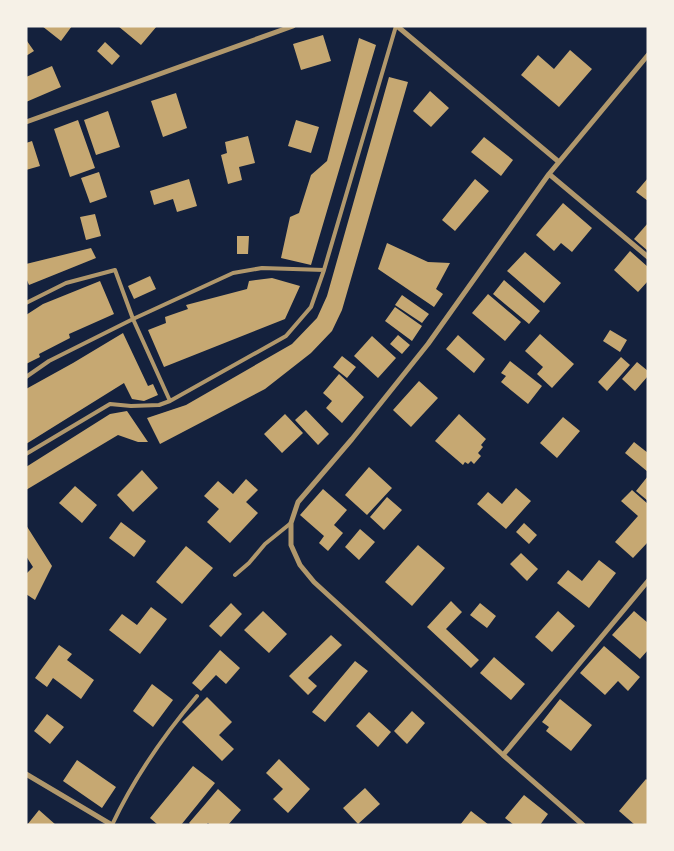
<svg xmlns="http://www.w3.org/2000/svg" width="674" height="851" font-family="'Fira Sans Condensed',sans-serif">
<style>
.building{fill:#c6a872}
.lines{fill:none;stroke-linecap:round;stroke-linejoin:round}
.service{stroke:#b1986c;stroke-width:4}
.minor{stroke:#b1986c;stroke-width:5}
</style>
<rect width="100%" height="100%" fill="#14213d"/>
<!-- building -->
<path class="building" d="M42 26H72L61 41Z
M118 26H157L141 45Z
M323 35 331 61 301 70 293 44Z
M359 38 376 45 311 265 281 258 290 217 299 213 311 175 327 161Z
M27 41 34 51 26 56V42Z
M105 42 120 56 112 65 97 51Z
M570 50 592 69 559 107 521 75 538 55 554 69Z
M52 66 61 87 26 102V77Z
M389 77 408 82 342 310 332 331 311 353 265 389 160 444 147 418 186 405 292 344 317 318 327 296Z
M430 91 449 108 431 127 413 111Z
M176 93 187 128 163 137 151 101Z
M108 111 120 147 96 155 84 120Z
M78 120 95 168 70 177 54 129Z
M296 120 319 127 311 153 288 146Z
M248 136 255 163 239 167 242 180 228 184 221 155 227 153 225 142Z
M484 137 513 160 501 176 471 152Z
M32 141 40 166 26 170V143Z
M99 172 107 197 90 203 81 178Z
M648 178V201L636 192Z
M189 179 197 206 177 212 173 199 154 205 150 191Z
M475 179 489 191 455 231 442 220Z
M563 203 592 228 572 252 561 243 554 251 536 235Z
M95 214 101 236 86 240 80 217Z
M648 223V251L634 239Z
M237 236H249L248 254H237Z
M387 243 428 262 450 263 436 289 443 294 434 307 378 269Z
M91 248 96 258 29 285 26 278V264Z
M630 251 648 267V281L638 292 614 270Z
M525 252 561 283 544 303 507 271Z
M150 276 156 289 134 299 128 286Z
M272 278 300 286 285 319 164 367 148 330 166 323 165 317 188 309 186 305 247 289 249 281Z
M504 280 540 311 529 324 493 294Z
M100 281 114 314 69 334 70 338 39 354 40 357 26 364V315L43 304Z
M488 294 521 322 505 341 472 313Z
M402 295 429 314 422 323 395 305Z
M395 307 422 326 412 341 385 321Z
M610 330 627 340 620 352 603 341Z
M123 333 148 386 153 384 158 395 144 401 132 399 124 383 26 444V389L73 363Z
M540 334 574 364 552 388 537 374 543 367 525 351Z
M398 335 410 345 402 354 390 344Z
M458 335 485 359 474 373 446 349Z
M372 336 396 358 378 378 354 356Z
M342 356 356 367 347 378 333 367Z
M621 357 630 365 607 391 598 382Z
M510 361 542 386 528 404 501 382 506 376 501 373Z
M637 362 648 371V376L635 391 622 379Z
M339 374 364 397 342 423 326 408 332 401 323 393Z
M419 381 438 398 411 427 393 410Z
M306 410 329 434 318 445 295 420Z
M127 411 148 442H138L118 435 26 490V467L110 414Z
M285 414 303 433 282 453 264 434Z
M459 414 486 439 481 445 483 447 478 453 481 456 474 464 471 461 468 464 465 462 463 465 435 441Z
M563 417 580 431 557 458 540 443Z
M634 442 648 453V472L625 453Z
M369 467 392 488 367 515 345 495Z
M142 470 158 488 133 512 117 495Z
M648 476V501L636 491Z
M246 479 258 490 246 502 258 513 230 543 207 522 219 509 204 496 218 481 233 494Z
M75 486 97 505 82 523 59 503Z
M516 488 531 501 506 529 477 504 488 492 502 504Z
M323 489 347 510 334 525 343 533 328 551 319 543 324 536 300 515Z
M632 490 648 504V542L633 558 615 542 638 516 621 501Z
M387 497 402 510 384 530 370 517Z
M121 522 146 541 134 557 109 538Z
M524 523 537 535 529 544 516 532Z
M26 525 52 566 35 600 26 594V574L33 567 26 556Z
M360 529 375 542 359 560 345 547Z
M418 545 445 568 412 606 385 582Z
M186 546 213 568 182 604 156 582Z
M521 553 538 569 527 581 510 564Z
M599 560 616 573 589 608 557 583 568 570 582 581Z
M451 601 462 612 446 629 479 660 471 668 427 627Z
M231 603 242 614 221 637 209 626Z
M480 603 496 616 487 628 470 615Z
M151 607 167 619 140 654 109 630 122 614 137 625Z
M263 611 287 634 269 653 244 630Z
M558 611 575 626 552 652 535 637Z
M634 611 648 623V650L640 659 612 635Z
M331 635 342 645 308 678 317 686 308 695 289 676Z
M59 645 72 654 67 660 94 680 81 699 53 678 47 687 35 678Z
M604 646 640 677 628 691 618 681 605 695 580 673Z
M220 650 240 668 226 684 216 675 201 691 192 683Z
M494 657 525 684 511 700 480 673Z
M355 661 368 671 325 722 312 712Z
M152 684 173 700 153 727 133 711Z
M207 697 232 722 219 735 234 749 222 761 182 722Z
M560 699 592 725 571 751 546 731 549 727 542 722Z
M412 711 425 723 407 744 394 731Z
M369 712 391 732 378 747 356 726Z
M47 714 64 727 50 744 34 731Z
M279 759 310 789 288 813 273 799 283 789 266 773Z
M77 760 116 787 102 808 63 781Z
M193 766 215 783 181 825H158L150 818Z
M646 779 648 781V823L646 825H635L619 811Z
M365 788 380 804 358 824 343 808Z
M218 789 241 810 228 825H210L208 823 206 825H191L189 823Z
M524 795 548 814 540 825H514L505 818Z
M39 810 56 825H27Z
M471 811 489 825H460Z"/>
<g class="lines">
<!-- service -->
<path class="service" d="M26 303 66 283 115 270 133 319 170 401
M26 377 49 361 133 319 233 273 262 268 324 270
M26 454 110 404 131 406 159 405 170 401 286 336 311 307 324 270 396 26
M235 575 249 563 265 544 291 523
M112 825C134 778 164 735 197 696"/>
<!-- minor -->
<path class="minor" d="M397 26 559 162
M26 122 293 26
M549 174 648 257
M503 755 648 581
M26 774 112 825
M583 825 503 755 314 582 300 565 291 545V523L298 502 352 439 428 344 549 174 648 55"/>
</g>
<!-- border -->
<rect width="674" height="851" fill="none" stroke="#f6f1e7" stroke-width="55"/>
</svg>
